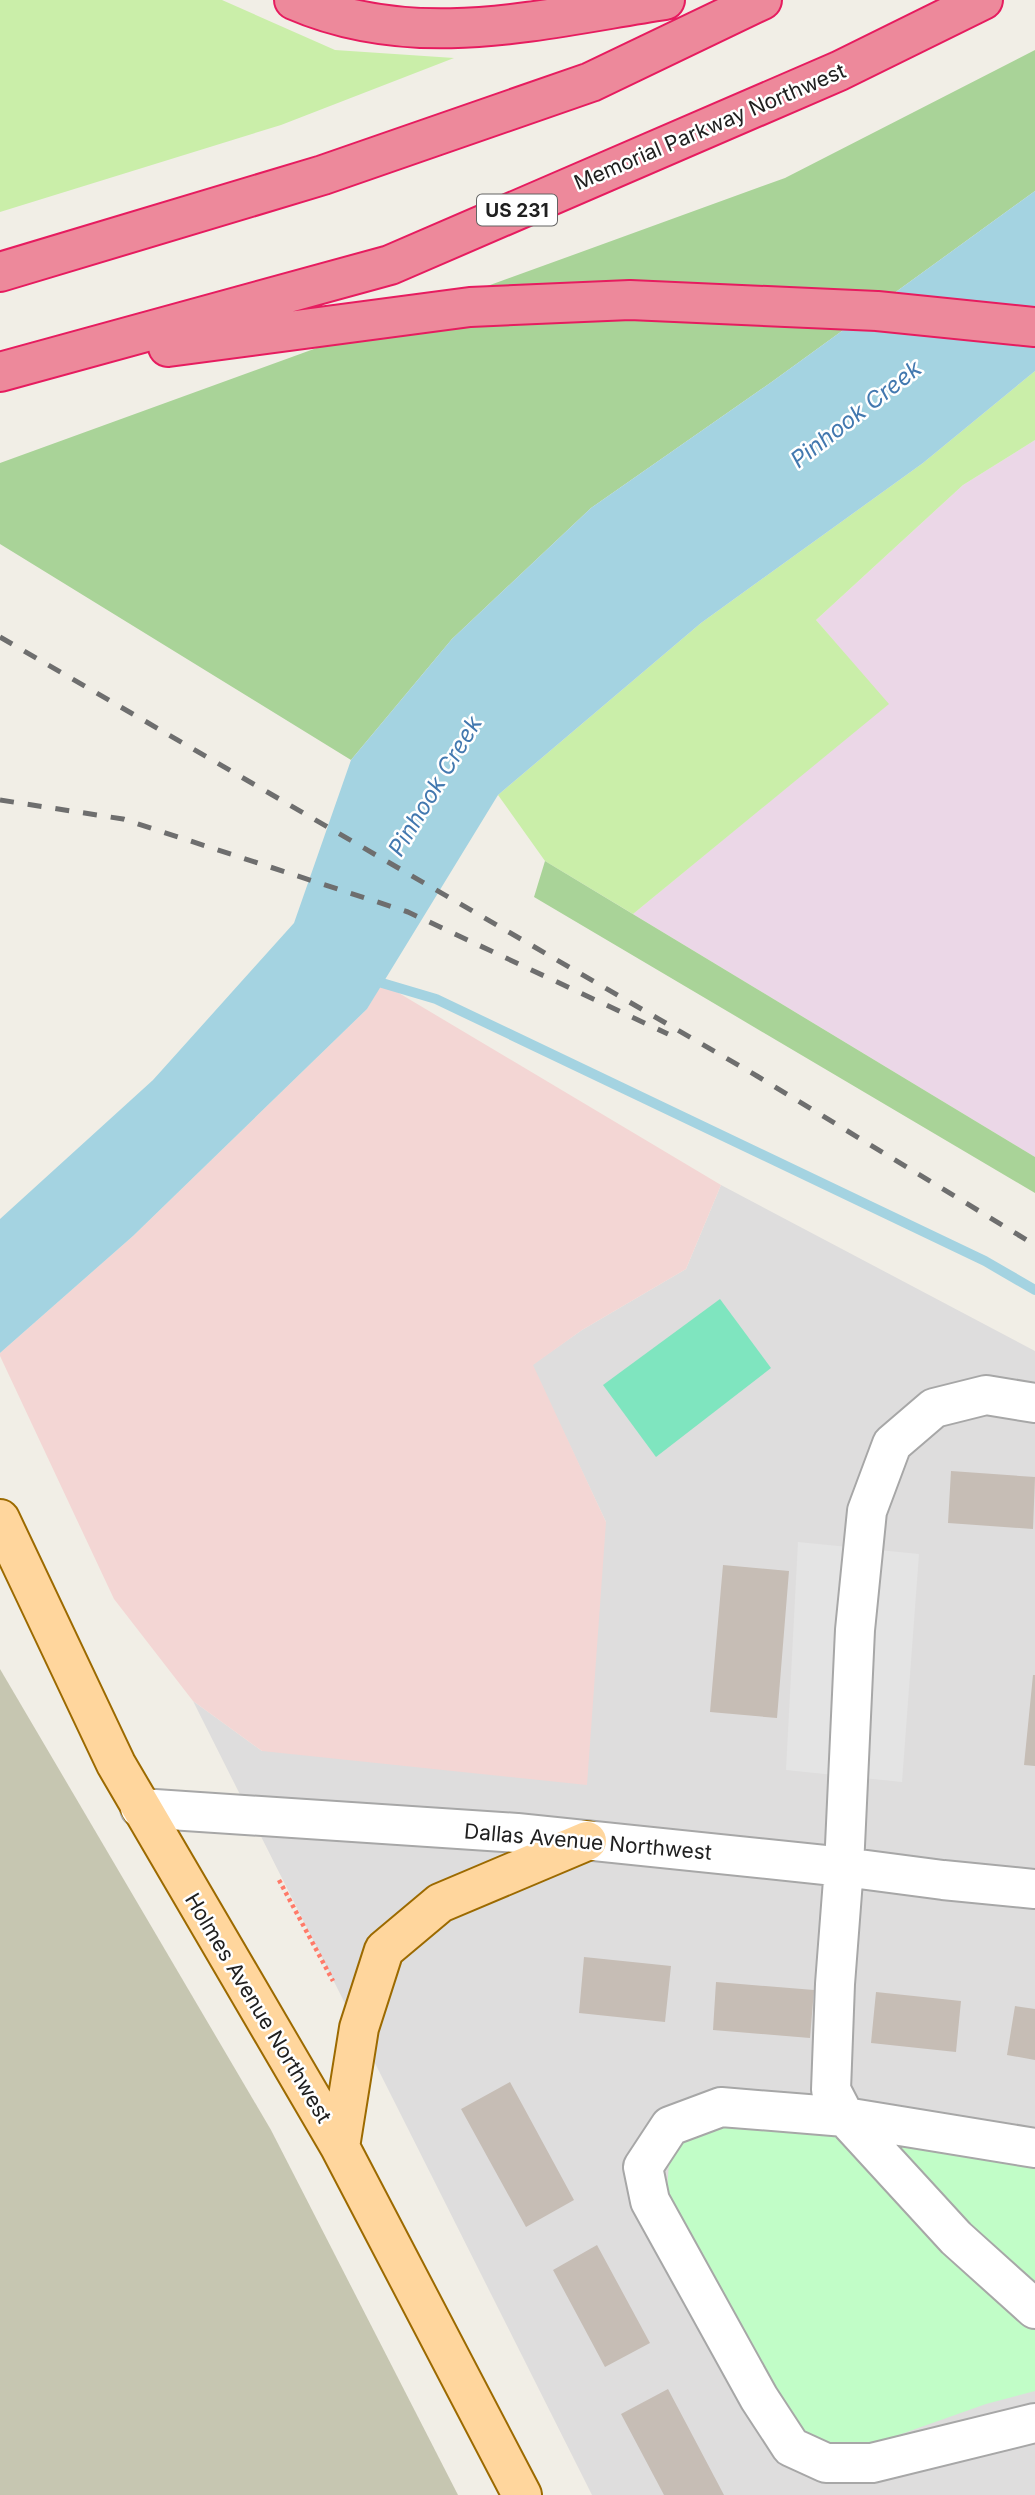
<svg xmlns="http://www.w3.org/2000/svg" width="1035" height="2495" font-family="Inter,sans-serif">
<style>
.residential{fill:#dedddd}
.commercial{fill:#f3d6d4}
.industrial{fill:#ebd7e7}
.construction{fill:#c6c6b1}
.grass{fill:#caeea9}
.forest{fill:#a9d398}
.park{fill:#c1fdc7}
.pitch{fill:#7fe5bf}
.parking{fill:#e4e4e4}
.water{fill:#a4d3e1}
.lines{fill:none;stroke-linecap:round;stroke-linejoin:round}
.stream{stroke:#a4d3e1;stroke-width:10}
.building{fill:#c6bdb5}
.minor-casing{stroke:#a7a7a7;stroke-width:42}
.major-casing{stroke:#9c6a00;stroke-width:42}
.highway-casing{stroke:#e61c5f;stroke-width:42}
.path{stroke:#ff7a69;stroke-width:4.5;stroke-dasharray:3.5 3.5;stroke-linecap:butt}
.minor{stroke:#fff;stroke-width:38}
.major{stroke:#ffd69d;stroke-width:38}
.highway{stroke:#ed899b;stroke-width:38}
.rail{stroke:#6e6e6e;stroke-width:5;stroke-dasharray:14 14;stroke-linecap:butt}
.labels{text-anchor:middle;stroke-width:5;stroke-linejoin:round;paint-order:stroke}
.shield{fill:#fff;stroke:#636363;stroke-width:2}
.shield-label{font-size:19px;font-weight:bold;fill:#202020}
.street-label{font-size:21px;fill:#202020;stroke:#fff}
.water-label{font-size:23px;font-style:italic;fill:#4278af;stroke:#fff}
</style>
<rect width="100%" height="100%" fill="#f1eee6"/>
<!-- residential -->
<path class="residential" d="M721 1185 1035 1351V2495H592L193 1701 262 1751 606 1522 532 1365 582 1330 686 1269Z"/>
<!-- commercial -->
<path class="commercial" d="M382 983 721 1185 686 1269 582 1330 533 1365 606 1522 587 1785 262 1751 193 1701 114 1599 0 1356V1353L133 1236 367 1009Z"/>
<!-- industrial -->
<path class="industrial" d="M1035 440V1157L633 914 888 704 816 620 963 485Z"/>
<!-- construction -->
<path class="construction" d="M0 1669 271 2130 458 2495H0Z"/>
<!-- grass -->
<path class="grass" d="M0 0H222L335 50 454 58 281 125 0 212Z
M1035 371V440L963 485 816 620 889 704 633 914 545 861 498 795 701 623 923 463Z"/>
<!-- forest -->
<path class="forest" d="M1035 50V191L773 381 591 508 452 639 351 760 0 544V463L785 178Z
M545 861 1035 1157V1193L534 897Z"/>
<!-- park -->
<path class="park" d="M723 2121 807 2126 1035 2162V2391L986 2404 859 2449 838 2452 799 2435 714 2284 667 2192 669 2162 680 2142Z"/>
<!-- pitch -->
<path class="pitch" d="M720 1299 771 1368 656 1457 603 1385Z"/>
<!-- parking -->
<path class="parking" d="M798 1542 919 1554 902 1782 786 1770Z"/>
<!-- water -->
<path class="water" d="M1035 191V371L923 463 701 623 498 795 367 1009 133 1236 0 1353V1219L153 1080 294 923 351 760 452 639 591 508 773 381Z"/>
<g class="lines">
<!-- stream -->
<path class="stream" d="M382 983 436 999 985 1261 1035 1290"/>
</g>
<!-- building -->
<path class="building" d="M951 1471 1035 1477 1033 1529 948 1523Z
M723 1565 789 1571 777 1718 710 1712Z
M1033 1675H1035V1766L1024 1765Z
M584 1957 671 1966 665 2022 579 2013Z
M716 1982 814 1990 810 2038 713 2030Z
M876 1992 961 2001 956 2052 871 2043Z
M1015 2006 1035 2009V2060L1007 2055Z
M510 2082 574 2200 526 2227 461 2109Z
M597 2245 650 2343 605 2367 553 2270Z
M668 2389 724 2495H664L621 2414Z"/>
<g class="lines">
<!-- minor casing -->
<g class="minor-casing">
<path id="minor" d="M1035 1403 986 1395 934 1408 892 1444 867 1511 855 1630 844 1867 835 1984 831 2090 845 2117 956 2238 1035 2309
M140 1808 517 1833 844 1867 943 1880 1035 1889
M1035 2148 845 2117 721 2107 670 2126 643 2167 650 2201 759 2398 791 2447 826 2463H872L1035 2423"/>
</g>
<!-- major casing -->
<g class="major-casing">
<path id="major" d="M0 1519 116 1764 340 2147 522 2495
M340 2147 359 2028 384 1950 440 1903 587 1841"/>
</g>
<!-- highway casing -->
<g class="highway-casing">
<path id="highway" d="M294 0C416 53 540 19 665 0
M0 272 323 175 591 82 762 0
M168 347 470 307 630 300 877 311 1035 327
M0 372 390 265 839 71 983 0"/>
</g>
<!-- path -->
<path class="path" d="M279 1880 333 1981"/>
<!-- minor -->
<use href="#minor" class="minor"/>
<!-- major -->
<use href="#major" class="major"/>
<!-- highway -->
<use href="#highway" class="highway"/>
<!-- rail -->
<path class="rail" d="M0 637 757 1076 1035 1245
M0 800 123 819 408 912 668 1034"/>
</g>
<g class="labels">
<!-- shield labels -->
<rect class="shield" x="477" y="194.5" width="80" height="31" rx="5"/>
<g class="shield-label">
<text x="517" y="217">US 231</text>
</g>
<!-- street labels -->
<g class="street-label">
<text transform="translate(710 127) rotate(-23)" y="7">Memorial Parkway Northwest</text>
<text transform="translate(588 1842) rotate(5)" y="7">Dallas Avenue Northwest</text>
<text transform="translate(258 2008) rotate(59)" y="7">Holmes Avenue Northwest</text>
</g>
<!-- water labels -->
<g class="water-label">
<text transform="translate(856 414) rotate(-38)" y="8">Pinhook Creek</text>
<text transform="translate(435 786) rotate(-59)" y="8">Pinhook Creek</text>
</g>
</g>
</svg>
